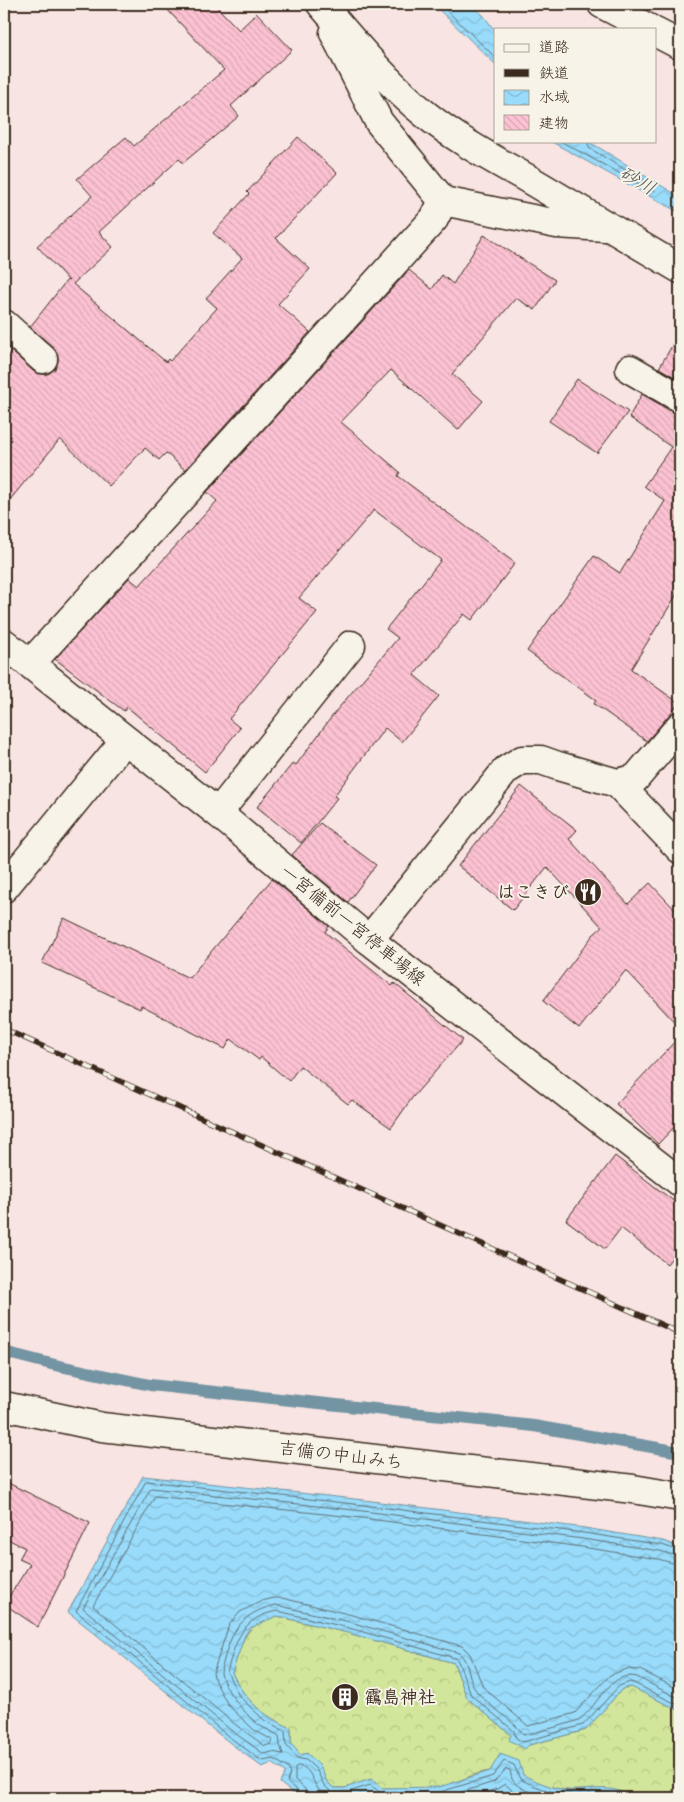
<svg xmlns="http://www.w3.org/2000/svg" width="684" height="1802" font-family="'Balsamiq Sans','Klee One',sans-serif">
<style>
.forest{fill:url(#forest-crowns);stroke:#86885c}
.water{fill:url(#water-waves);stroke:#7394a2}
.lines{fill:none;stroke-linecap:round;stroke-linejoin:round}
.shore{stroke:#607176;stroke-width:1}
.stream{stroke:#7394a2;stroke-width:12}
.building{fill:url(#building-back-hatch);stroke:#3b2a1e}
.minor-casing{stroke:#3b2a1e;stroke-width:31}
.secondary-casing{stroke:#3b2a1e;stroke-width:31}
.minor{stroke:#f7f3e8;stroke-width:28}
.secondary{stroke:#f7f3e8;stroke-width:28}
.rail-casing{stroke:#3b2a1e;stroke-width:5.5}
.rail{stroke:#f7f3e8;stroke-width:4;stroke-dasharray:11;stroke-linecap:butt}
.labels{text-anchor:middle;stroke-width:4;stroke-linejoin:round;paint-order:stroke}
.poi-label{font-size:18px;font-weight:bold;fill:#3b2a1e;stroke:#f7f3e8;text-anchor:end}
.street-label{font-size:18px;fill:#3b2a1e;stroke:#f7f3e8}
.water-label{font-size:19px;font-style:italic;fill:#525655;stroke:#f7f3e8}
</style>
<defs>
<pattern id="forest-crowns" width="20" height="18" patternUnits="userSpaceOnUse" patternTransform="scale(1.25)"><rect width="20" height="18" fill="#d1e69b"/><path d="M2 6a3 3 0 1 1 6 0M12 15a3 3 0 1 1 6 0" fill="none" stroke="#b4c585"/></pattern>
<pattern id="water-waves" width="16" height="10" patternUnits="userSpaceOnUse" patternTransform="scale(1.25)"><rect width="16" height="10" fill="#98dbfa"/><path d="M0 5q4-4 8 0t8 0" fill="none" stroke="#84bcd6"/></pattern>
<pattern id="building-back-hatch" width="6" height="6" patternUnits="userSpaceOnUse" patternTransform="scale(1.25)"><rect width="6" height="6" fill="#fcc2d3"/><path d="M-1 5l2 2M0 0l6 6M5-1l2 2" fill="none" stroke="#d9a7b5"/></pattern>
</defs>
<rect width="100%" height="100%" fill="#f8e4e2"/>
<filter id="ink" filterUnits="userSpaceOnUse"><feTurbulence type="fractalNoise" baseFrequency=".02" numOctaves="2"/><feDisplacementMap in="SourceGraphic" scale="10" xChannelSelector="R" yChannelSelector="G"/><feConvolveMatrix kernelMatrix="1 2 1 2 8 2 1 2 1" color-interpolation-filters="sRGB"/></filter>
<g filter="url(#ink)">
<!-- forest -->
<path class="forest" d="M277 1616 348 1633 454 1663 467 1698 511 1735 525 1749 529 1745 586 1730 622 1689 632 1687 680 1711V1780L667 1798H629C616 1783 585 1792 567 1790 540 1787 517 1769 490 1771 472 1773 456 1784 439 1787 420 1790 400 1788 381 1788L371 1779 345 1788H334L327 1782 320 1766 300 1755 291 1743V1728C261 1714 247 1703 232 1673 243 1642 242 1625 277 1616Z"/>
<!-- water -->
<path class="water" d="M433 4H471L484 16 495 31V64Z
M550 141H588L680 197V213Z
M143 1476 364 1500 585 1528 663 1541 680 1547V1711L631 1687 622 1689 586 1730 529 1745 525 1749 509 1740 511 1735 467 1698 454 1663 348 1633 277 1616 250 1628 245 1635 232 1673C247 1703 261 1714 291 1728V1743L300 1755 307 1753 320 1766 327 1782 334 1788H345L371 1779 382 1788 439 1787 490 1771 500 1754 519 1761 523 1775C536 1781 549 1787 564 1790 583 1793 615 1781 629 1798H299L280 1783 285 1772 272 1763 262 1767C195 1718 133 1663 68 1612Z"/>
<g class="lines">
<!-- shore -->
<path class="shore" d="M440 4 495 57
M560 141 652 191H655L654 187 589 148 587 141
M680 1557 660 1551 583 1539 363 1511 151 1488 83 1608 232 1731 264 1754 272 1752 283 1754 280 1745 279 1736C274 1732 268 1730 262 1727 248 1718 222 1688 221 1672 229 1636 238 1613 276 1605L350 1622 459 1653C470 1662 468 1681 477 1692 491 1708 511 1718 524 1735 533 1733 574 1723 580 1719 598 1706 610 1670 637 1677L680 1699
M680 1565 658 1559 582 1547 362 1518 155 1496 93 1606 236 1725 265 1746 271 1744 272 1740 254 1730 228 1705 215 1681 213 1673 229 1625 240 1612 262 1601 274 1598H282L352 1615 462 1646 470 1654 483 1687 528 1726 575 1713 610 1675 627 1669 640 1670 680 1690
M302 1798 300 1793 287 1782 290 1773 288 1768 274 1759 262 1761 228 1736 130 1654 76 1611 146 1481 363 1505 584 1533 662 1545 680 1551
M308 1798 305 1789 295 1780V1768L297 1766C311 1766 311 1780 319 1790 322 1793 326 1796 329 1798
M426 1798H442L494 1782 506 1769 510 1770C511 1774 511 1779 514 1782 521 1791 542 1796 552 1798
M465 1798 497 1789 505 1784 513 1791 528 1798
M622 1798C609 1793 598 1796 584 1796 561 1796 539 1789 520 1779L514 1765 504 1761 493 1776 440 1792 381 1793 370 1785 346 1793H332L324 1785 316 1769 306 1760 297 1758 286 1745 285 1731 264 1720 239 1696 227 1672C236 1641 241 1617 278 1611L349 1628 455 1658 458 1661 471 1695 514 1731 516 1738 523 1742 583 1725 619 1686 630 1682 634 1683 680 1706"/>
<!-- stream -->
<path class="stream" d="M4 1352 55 1365 150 1385 534 1426 680 1452"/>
</g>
<!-- building -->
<path class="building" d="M162 4H214L239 30 257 13 292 50 231 106 239 116 183 163 179 159 99 232 113 247 73 284 166 362 168 359 170 361 217 308 206 298 242 258 213 233 249 194 247 192 298 137 337 173 276 238 310 269 278 304 310 332 185 470 166 453 159 460 145 448 109 486 60 439 4 507V360L11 351 33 371 39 374H48L55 369 58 362V354L53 347 30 327 67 280 69 281 37 246 92 196 77 179 126 137 134 146 224 70Z
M484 235 555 280 535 310 516 298 452 374 483 401 458 430 391 370 341 422 400 472 398 476 515 563 472 620 464 614 414 675 439 696 402 742 385 728 334 796 337 798 301 843 257 807 293 763 296 765 336 711 398 638 386 629 441 560 374 510 299 598 317 612 229 719 240 728 205 772 127 707 124 711 55 659 129 578 139 586 217 501 207 492 409 270 432 289 442 275 453 284Z
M680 332V380L659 368Z
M577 379 628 412 597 453 549 421Z
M642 394 672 412 680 414V589L631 669 679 703 647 741 594 704 596 700 527 651 594 556 620 573 665 501 644 486 671 447 629 417Z
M521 786 577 830 569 839 628 904 650 883 680 915V1028L626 970 579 1029 543 1001 593 935 602 927 547 867 513 910 458 866Z
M320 823 376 865 348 902 292 855Z
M272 879 329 926 325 932 392 986 394 983 463 1040 412 1098 391 1128 352 1100 348 1104 300 1066 289 1081 261 1057 259 1060 231 1039 225 1049 141 1006 140 1009 42 963 64 918 189 978Z
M680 1036V1121L658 1144 616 1104Z
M615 1156 680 1206V1247L667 1264 621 1228 605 1249 566 1220Z
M4 1481 90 1523 38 1627 4 1604 30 1564 19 1559 25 1548 4 1537Z"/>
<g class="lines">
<!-- minor casing -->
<g class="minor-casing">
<path id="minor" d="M321 4C354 42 386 82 425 114 457 140 495 160 530 180 580 210 630 239 680 269
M602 4 650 29
M655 32 680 45
M334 33 379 122 443 201 557 224 605 227
M4 324 43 359
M630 369 680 398
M4 643 30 664 434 219 443 201
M617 783 680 849
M218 813 351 645
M4 888 125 740
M369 940 506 770 522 760H541L558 766 617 783 635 779 680 726
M4 1406 102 1427 633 1489 680 1497"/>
</g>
<!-- secondary casing -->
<g class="secondary-casing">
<path id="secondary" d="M30 664 218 813 369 940 680 1182"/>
</g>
<!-- minor -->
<use href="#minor" class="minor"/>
<!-- secondary -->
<use href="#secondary" class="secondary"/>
<!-- rail casing -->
<g class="rail-casing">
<path id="rail" d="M4 1029 680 1333"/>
</g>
<!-- rail -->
<use href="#rail" class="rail"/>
</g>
</g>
<!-- icons -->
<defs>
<g id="restaurant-disc" transform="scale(1.4375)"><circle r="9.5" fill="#3b2a1e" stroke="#f7f3e8"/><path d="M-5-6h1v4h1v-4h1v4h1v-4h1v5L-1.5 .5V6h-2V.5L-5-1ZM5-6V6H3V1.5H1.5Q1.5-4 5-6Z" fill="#fff"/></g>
<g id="building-disc" transform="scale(1.4375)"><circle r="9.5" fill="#3b2a1e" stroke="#f7f3e8"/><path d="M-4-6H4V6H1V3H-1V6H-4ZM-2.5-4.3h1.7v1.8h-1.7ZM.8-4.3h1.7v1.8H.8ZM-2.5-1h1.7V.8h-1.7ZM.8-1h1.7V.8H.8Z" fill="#fff"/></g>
</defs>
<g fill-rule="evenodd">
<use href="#restaurant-disc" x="588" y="892"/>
<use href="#building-disc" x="345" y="1697"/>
</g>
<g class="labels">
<!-- poi labels -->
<g class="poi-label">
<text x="569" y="898">はこきび</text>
<text x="364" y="1703" text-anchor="start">靍島神社</text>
</g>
<!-- street labels -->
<g class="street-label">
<text transform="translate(353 925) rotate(39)" y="6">一宮備前一宮停車場線</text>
<text transform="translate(341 1455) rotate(7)" y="6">吉備の中山みち</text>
</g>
<!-- water labels -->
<g class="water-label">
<text transform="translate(638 180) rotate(30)" y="7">砂川</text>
</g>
</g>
<!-- margin -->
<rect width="684" height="1802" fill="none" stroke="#f7f3e8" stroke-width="20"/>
<rect x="10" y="10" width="664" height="1782" fill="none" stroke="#3b2a1e" stroke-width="2" filter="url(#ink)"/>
<!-- legend -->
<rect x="494" y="28" width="162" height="115" fill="#f7f3e8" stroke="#aca397"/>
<rect x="504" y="44" width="25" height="8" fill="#f7f3e8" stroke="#aca397"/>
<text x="539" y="52" font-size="15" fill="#3b2a1e">道路</text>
<rect x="504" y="69" width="25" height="8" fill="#3b2a1e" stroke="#aca397"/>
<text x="539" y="78" font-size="15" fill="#3b2a1e">鉄道</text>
<rect x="504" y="90" width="25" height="15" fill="url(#water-waves)" stroke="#aca397"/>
<text x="539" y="102" font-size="15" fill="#3b2a1e">水域</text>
<rect x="504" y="115" width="25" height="15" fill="url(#building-back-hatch)" stroke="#aca397"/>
<text x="539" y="128" font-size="15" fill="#3b2a1e">建物</text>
</svg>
